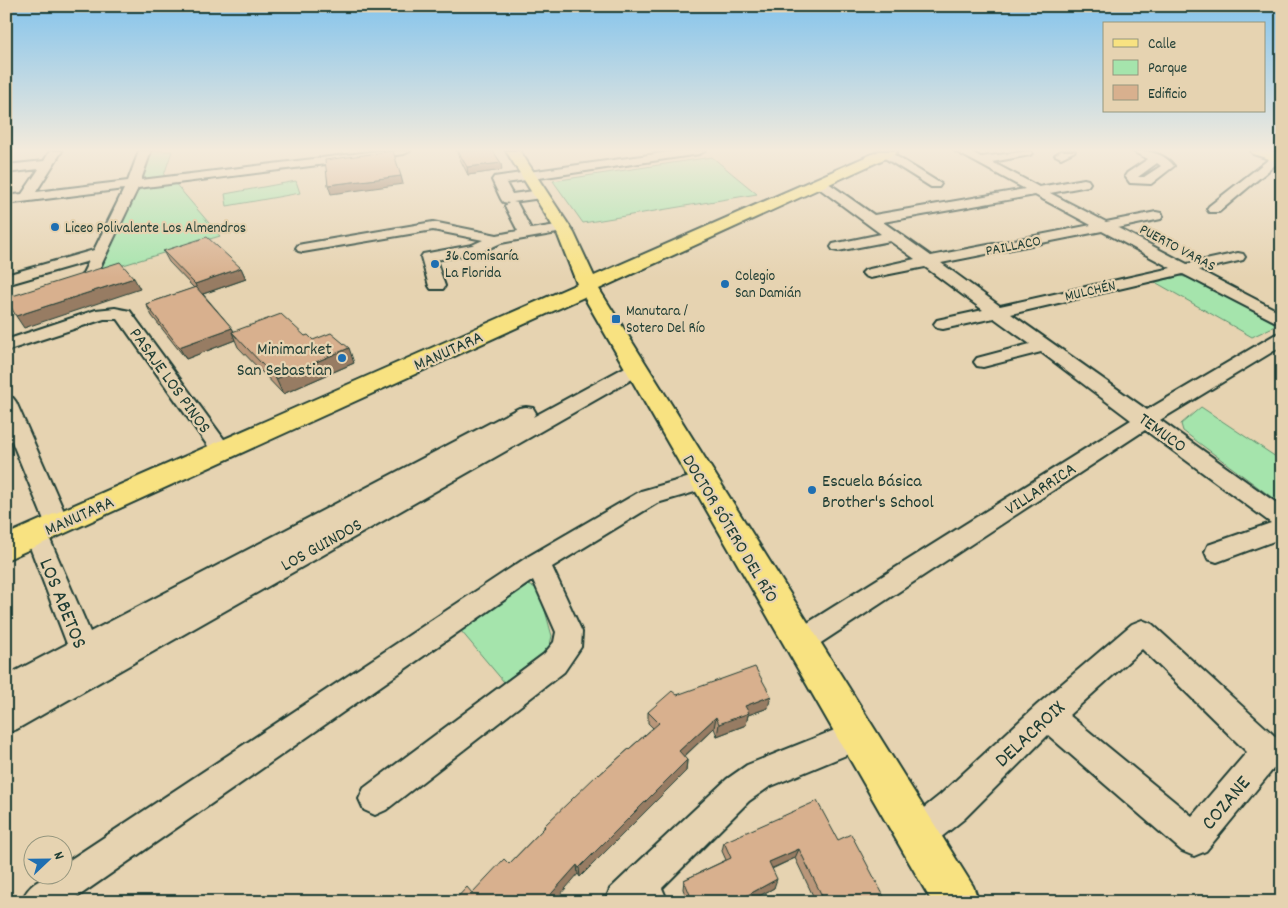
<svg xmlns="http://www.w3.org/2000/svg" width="1288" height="908" font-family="Dekko,sans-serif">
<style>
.green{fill:#a5e4ac;stroke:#629070}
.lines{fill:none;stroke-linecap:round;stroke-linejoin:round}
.minor-casing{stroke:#1f3d34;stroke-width:4}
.major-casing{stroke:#1f3d34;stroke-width:4}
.minor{fill:#e6d3b1;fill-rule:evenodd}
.major{fill:#f8e281;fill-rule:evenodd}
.wall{fill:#ba977a;stroke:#1f3d34}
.shaded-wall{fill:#977b63;stroke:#1f3d34}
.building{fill:#d8b08e;stroke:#1f3d34}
.poi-dot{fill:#1f6fb2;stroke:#e6d3b1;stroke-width:2}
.labels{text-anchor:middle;stroke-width:4.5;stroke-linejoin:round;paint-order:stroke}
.far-poi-label{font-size:15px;fill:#1f3d34;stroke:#e6d3b1;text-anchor:start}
.far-street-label{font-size:15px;fill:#1f3d34;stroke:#e6d3b1}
.poi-label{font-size:18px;fill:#1f3d34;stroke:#e6d3b1;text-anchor:end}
.street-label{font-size:18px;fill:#1f3d34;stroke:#e6d3b1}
.near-street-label{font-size:21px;fill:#1f3d34;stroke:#e6d3b1}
</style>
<rect width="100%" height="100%" fill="#e6d3b1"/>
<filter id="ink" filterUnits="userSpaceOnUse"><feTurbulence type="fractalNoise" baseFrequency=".02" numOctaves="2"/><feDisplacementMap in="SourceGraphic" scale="10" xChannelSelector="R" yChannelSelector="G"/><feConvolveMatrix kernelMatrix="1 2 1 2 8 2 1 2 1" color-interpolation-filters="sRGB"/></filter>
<g filter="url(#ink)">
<!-- green -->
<path class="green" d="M148 151H172L161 184 174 182 220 236 100 272Z
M712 157 757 194 583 223 553 181Z
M296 181 300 193 227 206 225 194Z
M1181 276 1192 279 1273 322 1275 326 1252 337 1155 282Z
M1201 407 1282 461V505L1183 431 1181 424Z
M528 585 539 589 552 636 549 648 504 682 461 631Z"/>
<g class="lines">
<!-- minor casing -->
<g class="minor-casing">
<path id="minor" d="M50 151H62L36 192 128 181 139 151H151L141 180 378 151H410L404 154 138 188 94 280H84L81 277 89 261 6 285V275L94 250 124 189 6 204V196L22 194 39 169 6 173V165L44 161Z
M677 151H705L699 154 506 183 512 194 541 190 547 194 541 198 513 202 517 203 531 229 563 224 570 228 563 232 501 243 481 252 436 260 445 286 443 289H431L429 286 421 257 423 254 472 245 483 240 433 230 303 252 298 251 296 248 298 245 303 244 433 222 497 235 518 231 505 206 509 203 503 202 501 199 492 180 494 177Z
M880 151H888L941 184 939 187H931L880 155 878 153Z
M955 151H969L981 157 1030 151 1032 153 1030 155 992 162 1039 187 1084 179 1088 180 1090 183 1088 186 1050 193 1106 222 1156 212 1161 213 1163 216 1161 219 1118 228 1187 264 1238 253 1243 254 1245 257 1243 260 1199 270 1282 313V325L1183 274 1011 314 1147 410 1276 334 1282 333V346L1160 420 1282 507V538L1217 562 1208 559 1205 552 1208 545 1271 523 1145 430 810 650 800 654 790 650 786 642 790 634 1131 420 1041 352 983 367 977 366 974 362 977 358 1030 344 994 318 943 329 937 328 934 324 937 320 983 310 925 267 870 278 865 276 862 273 865 270 915 259 890 241 838 251 833 250 831 247 833 244 881 234 816 186 814 183 816 180H824L874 215 1025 189ZM1035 195 1091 225 931 256 883 222ZM1102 231 1171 268 1000 306 941 263Z
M1061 151H1075L1061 158 1055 155Z
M1132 151C1147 150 1164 153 1174 166L1151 184 1130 183 1125 176 1127 173 1148 159ZM1157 163 1161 166 1144 177H1138Z
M1277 154 1281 156V160L1219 212H1209L1207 209 1209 206 1273 156Z
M115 308 130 311 229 446 233 451 229 456 222 458 215 456 118 319H104L6 351V340L96 310Z
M636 363 643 365 645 369 643 373 17 729 6 733V676L67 644 25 534 29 528 37 525 45 528 90 632 519 408 526 407 533 408 536 413 533 417 629 365Z
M6 396 13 398 16 402 70 525 66 531 58 534 50 531 46 525 6 427Z
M704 473 712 475 715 481 712 487 657 503 552 567 582 632 581 647 564 672 386 810 375 815 364 810 359 799 364 788 544 654 554 642 556 632 533 580 70 902H21C29 883 42 876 62 876V865L529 556 641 491Z
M1142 620 1152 624 1279 740C1282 748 1282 754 1279 762L1206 851 1194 856 1182 851 1048 735 964 819 929 847 917 852 905 847 900 835 905 823 940 795 1037 705 1132 624ZM1142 649 1247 752 1192 816 1069 715Z
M857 721 868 726 872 736 868 746 769 787 749 801 662 888 668 902H605L610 889 630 870 727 779 747 765Z"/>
</g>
<!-- major casing -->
<g class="major-casing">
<path id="major" d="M506 151H520L574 233 594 276 879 151H897L895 154 599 289 973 886 979 902H932L584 297 6 560V535L577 284 557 233Z
M1251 151H1271L1282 154V163L1253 154Z"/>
</g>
<!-- minor -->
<use href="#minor" class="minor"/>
<!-- major -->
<use href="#major" class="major"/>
</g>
<!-- wall -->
<path class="wall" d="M456 151H493L502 170 468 175Z
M163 251 241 268 246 279 203 294 232 328 234 332 305 336 354 363 283 394 238 347 235 340 186 359 152 316 146 304 194 288 169 262Z
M677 695 768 708 748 715 746 725 717 736 714 728 684 757 687 760 686 771 580 877 578 874 472 893 509 864 544 828V826L599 775 653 728 648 723V712Z
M838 840 887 902H816L795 858 772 869 774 888 748 902H688L683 889 684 880 726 860 722 851 724 842Z"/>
<!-- shaded-wall -->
<path class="shaded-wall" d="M501 163 502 170 468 175 467 167Z
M401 176 403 184 331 194 328 185Z
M241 268 246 279 200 295 195 284Z
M134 278 140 289 24 328 16 316Z
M6 287 8 289 14 307 6 310Z
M232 328 237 338 232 332 235 340 186 359 179 347Z
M349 348 354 363 283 394 276 379Z
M771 696 768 708 748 715 746 725 717 736 719 724 745 706Z
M716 717 714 728 678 762 679 751Z
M687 760 686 771 580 877 579 868Z
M799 849 795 858 766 871 769 862Z
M577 865 578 874 554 902H544Z
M777 879 774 888 748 902H735Z"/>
<!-- building -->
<path class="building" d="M393 151 401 176 328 185 325 160Z
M458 151H493L501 163 467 167Z
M207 237 241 268 195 284 163 251Z
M120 262 134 278 16 316 6 298Z
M196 287 232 328 179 347 146 304Z
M281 314 305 336 308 335 313 340 331 333 349 348 276 379 232 332Z
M755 667 771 696 745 706 749 713 719 724 716 717 679 751 687 760 579 868 577 865 544 902H453L467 887 472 893 504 859 509 864 545 827 544 826 598 774 599 775 659 723 648 712 672 691 677 695Z
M817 801 838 840 851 834 887 902H825L799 849 769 862 777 879 735 902H693L684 880 731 858 724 842Z"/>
</g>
<!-- sky -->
<linearGradient id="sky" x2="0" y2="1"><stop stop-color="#85c4ec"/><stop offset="0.54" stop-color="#f4ebdc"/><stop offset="1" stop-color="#f4ebdc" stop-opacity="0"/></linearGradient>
<rect width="1288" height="278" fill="url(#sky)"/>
<!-- markers -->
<g class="poi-dot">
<circle cx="55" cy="227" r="5"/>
<circle cx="435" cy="264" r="5"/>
<circle cx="725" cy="284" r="5"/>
<rect x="611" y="314" width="10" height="10" rx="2.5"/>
<circle cx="342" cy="358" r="5"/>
<circle cx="812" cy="490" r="5"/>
</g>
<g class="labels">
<!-- far-poi labels -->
<g class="far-poi-label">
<text x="65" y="232">Liceo Polivalente Los Almendros</text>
<text x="445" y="260">36 Comisaría<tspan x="445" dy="17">La Florida</tspan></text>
<text x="735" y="280">Colegio<tspan x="735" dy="17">San Damián</tspan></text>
<text x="626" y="315">Manutara /<tspan x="626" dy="17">Sotero Del Río</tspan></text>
</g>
<!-- far-street labels -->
<g class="far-street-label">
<text transform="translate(1013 245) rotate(-11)" y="5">PAILLACO</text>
<text transform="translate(1178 247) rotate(28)" y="5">PUERTO VARAS</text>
<text transform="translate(1090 290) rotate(-13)" y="5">MULCHÉN</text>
</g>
<!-- poi labels -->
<g class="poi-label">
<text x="332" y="354">Minimarket<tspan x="332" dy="21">San Sebastian</tspan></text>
<text x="822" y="486" text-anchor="start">Escuela Básica<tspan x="822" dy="21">Brother's School</tspan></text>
</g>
<!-- street labels -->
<g class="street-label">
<text transform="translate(448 350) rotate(-24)" y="6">MANUTARA</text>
<text transform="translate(171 380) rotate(54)" y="6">PASAJE LOS PINOS</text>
<text transform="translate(1163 432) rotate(36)" y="6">TEMUCO</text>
<text transform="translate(1040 488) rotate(-33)" y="6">VILLARRICA</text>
<text transform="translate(79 515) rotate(-24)" y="6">MANUTARA</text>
<text transform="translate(731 528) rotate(59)" y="6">DOCTOR SÓTERO DEL RÍO</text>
<text transform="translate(321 544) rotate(-29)" y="6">LOS GUINDOS</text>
</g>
<!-- near-street labels -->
<g class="near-street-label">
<text transform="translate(64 603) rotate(68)" y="7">LOS ABETOS</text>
<text transform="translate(1029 733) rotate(-43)" y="7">DELACROIX</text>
<text transform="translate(1225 802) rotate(-50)" y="7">COZANE</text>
</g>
</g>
<!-- margin -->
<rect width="1288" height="908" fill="none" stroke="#e6d3b1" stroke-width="25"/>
<rect x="12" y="12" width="1263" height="883" fill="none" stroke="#1f3d34" stroke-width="2" filter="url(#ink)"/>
<!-- legend -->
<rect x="1103" y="22" width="162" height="90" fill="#e6d3b1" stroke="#96977f"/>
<rect x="1113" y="39" width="25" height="8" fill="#f8e281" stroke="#96977f"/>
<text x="1148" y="48" font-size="15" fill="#1f3d34">Calle</text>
<rect x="1113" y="60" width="25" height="15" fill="#a5e4ac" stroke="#96977f"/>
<text x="1148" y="72" font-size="15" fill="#1f3d34">Parque</text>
<rect x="1113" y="85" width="25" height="15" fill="#d8b08e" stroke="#96977f"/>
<text x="1148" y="98" font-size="15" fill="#1f3d34">Edificio</text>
<!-- north arrow -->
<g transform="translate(48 860) rotate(68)"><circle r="24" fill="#e6d3b1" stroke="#96977f"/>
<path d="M0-4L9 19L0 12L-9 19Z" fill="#1f6fb2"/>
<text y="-8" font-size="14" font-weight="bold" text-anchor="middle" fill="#1f3d34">N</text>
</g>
</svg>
